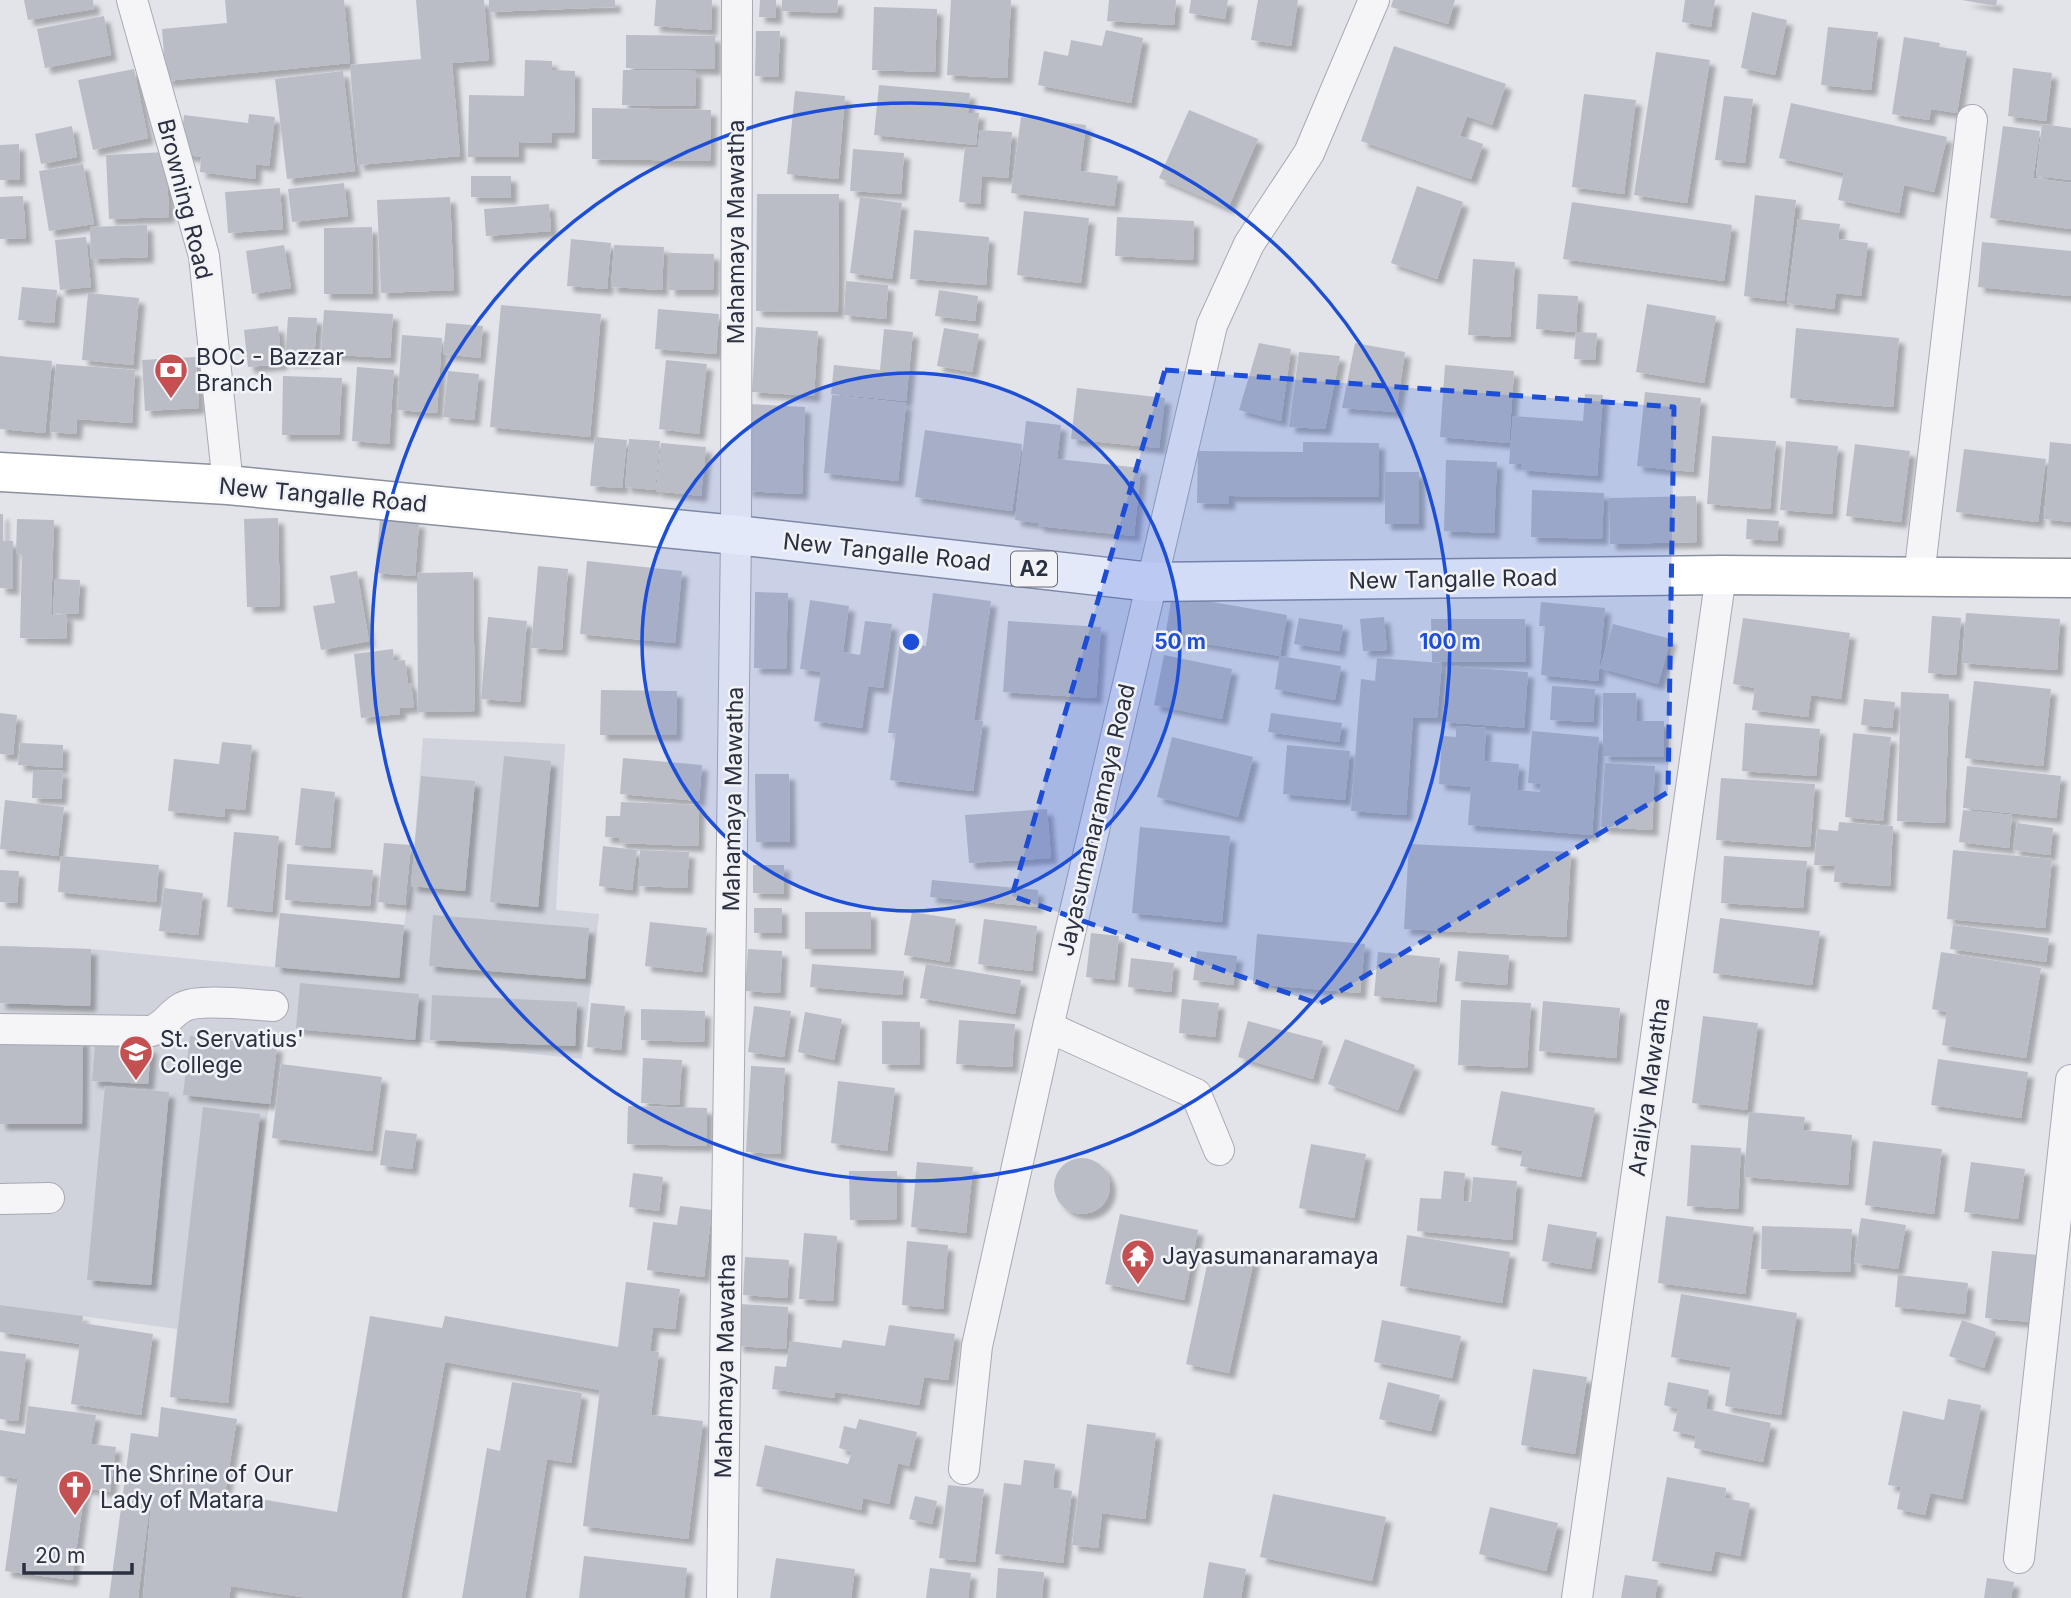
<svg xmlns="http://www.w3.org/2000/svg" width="2071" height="1598" font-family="Inter,sans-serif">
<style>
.built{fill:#d0d3db}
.building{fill:#babdc6;filter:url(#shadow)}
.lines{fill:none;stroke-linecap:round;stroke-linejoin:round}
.minor-casing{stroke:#a7aab4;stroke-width:32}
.trunk-casing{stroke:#8b909f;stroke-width:41}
.minor{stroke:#f5f5f8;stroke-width:30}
.trunk{stroke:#fff;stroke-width:38}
.marked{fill:#1d4ed8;fill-opacity:0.2;stroke:#1d4ed8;stroke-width:5;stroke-dasharray:14 9;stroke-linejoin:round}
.ring{fill:none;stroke:#1d4ed8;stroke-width:3.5}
.labels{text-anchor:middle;stroke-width:5;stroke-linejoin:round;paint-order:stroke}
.shield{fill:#f2f3f7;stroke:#676a77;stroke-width:2}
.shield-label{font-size:21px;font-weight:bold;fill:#2b3040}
.street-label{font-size:23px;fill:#2b3040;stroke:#f2f3f7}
.poi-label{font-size:23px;fill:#2b3040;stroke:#f2f3f7;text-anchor:start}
.centre{fill:#1d4ed8;stroke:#f2f3f7;stroke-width:3.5}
.ring-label{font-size:21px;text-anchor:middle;font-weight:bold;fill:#1d4ed8;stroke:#f2f3f7;stroke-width:5;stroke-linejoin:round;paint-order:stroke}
</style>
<defs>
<filter id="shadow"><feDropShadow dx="6" dy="6" stdDeviation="2" flood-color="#0004"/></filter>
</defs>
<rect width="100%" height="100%" fill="#e2e4ea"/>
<!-- built -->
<path class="built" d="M423 738 565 744 556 910 599 914 582 1059 296 1029 277 1046 228 1403 170 1397 177 1329 0 1305V946L91 949 275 967 280 913 404 925 411 886Z"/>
<!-- building -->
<path class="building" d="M24 0H93L94 9 28 20Z
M225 0H344L350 63 166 81 162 29 227 23Z
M416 0H484L489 60 452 63 460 156 358 165 350 65 421 59Z
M489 0H615V7L489 12Z
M656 0H712L711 30 654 26Z
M760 0H776V18L759 17Z
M782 0H838L837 13 782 11Z
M951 0H1011L1007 78 947 75Z
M1109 0H1176L1174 25 1107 21Z
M1191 0H1228L1225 19 1189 13Z
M1258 0H1298L1291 46 1251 40Z
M1393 0H1455L1448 24 1391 7Z
M1685 0H1715L1711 27 1682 22Z
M1962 0H1997L1996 6Z
M874 7 937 9 935 72 872 70Z
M1752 12 1787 20 1775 75 1741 68Z
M104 16 111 55 45 68 37 29Z
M1828 27 1878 32 1871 90 1821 85Z
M1106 30 1143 38 1131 103 1038 85 1044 51 1068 56 1071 40 1102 46Z
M756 31H780L778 77 755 76Z
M626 35 715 36V69L626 68Z
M1904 37 1940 43 1939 47 1967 51 1957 113 1931 109 1929 120 1892 114Z
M1394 46 1506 84 1492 125 1467 116 1460 136 1483 144 1471 179 1361 141Z
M1656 52 1710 60 1687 203 1634 195Z
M525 60 552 61V70L575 71 574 133H552V143L519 142V157H468L469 95 524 96Z
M2013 68 2052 73 2046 121 2008 116Z
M134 69 148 138 93 150 78 80Z
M623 70 696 71 695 106 622 105Z
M343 71 355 171 287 179 275 79Z
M879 85 970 93 968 113H979L976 145 874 135Z
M795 91 845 96 838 179 787 174Z
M1584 94 1636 100 1624 194 1572 187Z
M1724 96 1753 99 1745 163 1715 160Z
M1791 103 1947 137 1934 192 1904 185 1899 213 1838 200 1844 173 1779 158Z
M592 108 711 110 710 161 592 159Z
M1189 110 1258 139 1228 208 1159 178Z
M249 114 275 117 269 166 256 164 255 179 200 172 201 157 180 154 184 115 248 123Z
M1021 117 1086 125 1080 171 1118 176 1114 206 1011 193Z
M2042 124 2071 128V180L2036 176Z
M72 126 77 157 41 164 35 134Z
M2003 126 2040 131 2033 178 2071 183V229L1990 218Z
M980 130 1012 132 1008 178 982 176 980 204 959 202 965 147H978Z
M19 144 20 180H0V145Z
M853 149 904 153 901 194 850 191Z
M166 152 169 217 109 219 106 155Z
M83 164 94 224 49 231 39 171Z
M471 176H511V198L471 197Z
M344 183 348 216 292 222 288 189Z
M1417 186 1463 202 1437 279 1391 263Z
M280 188 283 229 228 233 225 192Z
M757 194H839L838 312 756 311Z
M1755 195 1796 200 1784 301 1744 296Z
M23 196 26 238 0 239V197Z
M450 197 454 290 381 293 377 200Z
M860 197 902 203 892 279 850 273Z
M1572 202 1732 225 1724 281 1563 259Z
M549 204 551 231 486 236 484 209Z
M1024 211 1089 218 1081 283 1017 275Z
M1117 217 1194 221 1193 260 1115 256Z
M1798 219 1840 224 1838 239 1868 243 1861 296 1836 293 1834 309 1787 303Z
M147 225 148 257 91 259 90 227Z
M372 227 373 294H324V228Z
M914 230 989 237 986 285 910 279Z
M86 237 91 287 60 290 55 240Z
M571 239 611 243 607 289 567 286Z
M1982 242 2071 251V296L1978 287Z
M284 245 291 288 252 294 246 251Z
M614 245 664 247 662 290 611 287Z
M669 253 714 254 713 290H669Z
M1473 259 1515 262 1510 337 1468 335Z
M846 281 888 285 886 319 844 315Z
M22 287 57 290 54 323 18 320Z
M939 290 978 296 975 321 935 316Z
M88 293 139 298 133 365 82 360Z
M1538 294 1578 296 1576 332 1536 329Z
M1647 304 1716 316 1704 383 1636 372Z
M501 305 601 314 590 437 490 427Z
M658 309 719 314 716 354 655 349Z
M324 310 393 314 390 358 321 354Z
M288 317 317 318 314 362 285 361Z
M446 323 483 326 480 358 443 354Z
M278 326 282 364 248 367 244 330Z
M756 327 818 331 814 396 752 392Z
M944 328 979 334 972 372 937 366Z
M1796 328 1899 338 1893 407 1790 398Z
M884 329 913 332 906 401 831 394 834 365 880 370Z
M1576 332 1597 333 1595 360 1574 359Z
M402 335 442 338 437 413 397 410Z
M1259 343 1291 349 1281 421 1239 410Z
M1355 343 1405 352 1396 412 1342 408Z
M1299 352 1340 356 1325 429 1289 427Z
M0 356 52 361 45 433 0 429Z
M196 357 199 408 145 411 142 360Z
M666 360 707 364 699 434 659 429Z
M56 364 135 370 132 423 77 419 76 434 50 432Z
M1445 365 1514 371 1509 443 1440 437Z
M357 367 394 370 389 444 352 441Z
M448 371 479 374 474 420 443 417Z
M283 376 342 378 339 435H282Z
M1077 388 1165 398 1159 448 1071 439Z
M1645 392 1701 398 1693 472 1637 466Z
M1585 394 1603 395 1597 476 1521 470V464H1509L1513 416 1583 421Z
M832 395 906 403 898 481 824 473Z
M749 404 805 407 802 494 746 491Z
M1026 421 1061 425 1057 459 1141 468 1134 536 1038 526V523L1015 520Z
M925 430 1022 444 1012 511 915 497Z
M1712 436 1776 441 1770 509 1707 504Z
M595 437 627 440 622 488 590 486Z
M629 439 660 441 655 490 625 487Z
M1786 441 1838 446 1832 514 1780 510Z
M1303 442 1379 443 1378 497 1229 496V504L1197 503 1198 451 1303 452Z
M2050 442 2071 444V522L2044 519Z
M661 443 706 447 701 496 656 491Z
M1855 444 1910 451 1901 522 1846 516Z
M1964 449 2046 459 2038 522 1956 512Z
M1446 460 1497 462 1494 533 1444 531Z
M1385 472H1419V524H1385Z
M1532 490 1604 493 1602 539 1531 537Z
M1696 496 1697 542 1610 544 1609 498Z
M0 514H3V541H13V589L0 588Z
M278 518 280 606 247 607 244 519Z
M17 519 54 520 51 614 67 615 66 639 20 638 22 554H16Z
M380 519 419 522 415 576 375 573Z
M1747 519 1779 521 1777 541 1746 539Z
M587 561 682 571 675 643 580 634Z
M538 566 568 569 562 650 531 648Z
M357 571 369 641 321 650 313 606 335 603 330 576Z
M473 572 475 711 418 712 417 573Z
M55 579 80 580 78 614 53 613Z
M755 592 788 593 786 669 754 668Z
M933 593 991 601 974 720 983 721 973 791 890 780 896 733H888L900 642 926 646Z
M1172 595 1287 615 1280 656 1165 637Z
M810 600 849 606 843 652 860 655 865 621 892 624 883 688 868 686 862 728 814 721 821 672 800 669Z
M1541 602 1605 608 1598 681 1541 675 1545 626H1539Z
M1966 613 2060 619 2057 670 1962 663Z
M1932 616 1961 618 1956 675 1928 673Z
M488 617 527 621 520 702 481 699Z
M1384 617 1387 650 1363 651 1360 619Z
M1299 618 1343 625 1339 651 1294 644Z
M1743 618 1850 633 1841 699 1811 695 1808 717 1752 710 1755 688 1733 684Z
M1431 619H1525L1526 662H1432Z
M1008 621 1101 627 1096 698 1003 692Z
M1613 624 1671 639 1658 684 1600 668Z
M393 649 394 661 405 660 408 683H411L414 707 400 708V714L361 718 354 654Z
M1164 655 1232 669 1222 719 1154 705Z
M1280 656 1341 666 1335 700 1275 689Z
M1377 658 1442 663 1437 718 1413 717 1406 815 1351 811 1361 679 1375 681Z
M1447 666 1528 672 1524 728 1443 722Z
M1974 681 2051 689 2043 766 1965 758Z
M1552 686 1595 689 1593 722 1550 720Z
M601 690 677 691 676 735H600Z
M1901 692 1949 694 1945 823 1897 821Z
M1603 693H1636L1637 721H1664V757L1603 756Z
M1864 699 1895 702 1892 728 1861 725Z
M0 713 17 715 13 755 0 754Z
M1271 713 1342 723 1339 742 1268 732Z
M1745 723 1820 729 1816 776 1742 771Z
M1456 726 1486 728 1484 761 1519 764 1517 790 1540 792 1541 784 1528 783 1532 731 1599 737 1592 835 1468 825 1471 787 1439 784 1442 736 1456 737Z
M1853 733 1891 737 1883 821 1845 817Z
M1172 737 1253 757 1238 817 1157 797Z
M222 742 252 745 245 810 225 808 224 817 168 811 174 759 219 764Z
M20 743 63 745 62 768 18 765Z
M1287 745 1350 751 1345 800 1283 794Z
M504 756 551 761 538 907 490 902Z
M623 758 702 765 699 801 620 794Z
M1605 763 1655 766 1652 830 1601 827Z
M1967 766 2061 776 2056 818 1963 808Z
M33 770 63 771 61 799 32 798Z
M755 774H789L790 842H756Z
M421 776 475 781 465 891 411 886Z
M1721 778 1815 784 1810 847 1716 840Z
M301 788 335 792 330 848 295 845Z
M5 800 64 807 58 856 0 849Z
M621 802 699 805 698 846 619 843V838L605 837 606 816H620Z
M1047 809 1051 858 969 863 965 815Z
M1963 810 2012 815 2009 848 1959 842Z
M1839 822 1893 826 1890 886 1834 882 1835 866 1814 865 1817 829 1838 831Z
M2017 823 2053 828 2050 855 2013 850Z
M1140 827 1230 836 1222 922 1132 913Z
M234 832 279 836 272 912 227 907Z
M384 843 411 845 405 905 378 902Z
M1409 844 1571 852 1566 937 1404 929Z
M603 846 637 850 632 890 599 886Z
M640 850 689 852 687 888 638 886Z
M1953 850 2052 859 2045 928 1947 919Z
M61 856 159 865 156 902 58 892Z
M1724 856 1807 861 1803 908 1721 903Z
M287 864 373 870 370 906 285 900Z
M753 865H784V894L753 893Z
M0 870 19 871 17 903 0 902Z
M932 880 1038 890 1037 907 930 897Z
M164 888 203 893 198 935 159 931Z
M754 908H782V933H754Z
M805 912H871V949H805Z
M912 912 956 919 949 962 904 955Z
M280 913 404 925 399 978 275 967Z
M433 915 589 928 585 979 429 966Z
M1720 918 1820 931 1812 985 1713 973Z
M984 919 1037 926 1032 971 978 964Z
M650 922 707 928 702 972 645 966Z
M1953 925 2049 938 2046 962 1950 949Z
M1091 933 1119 936 1114 980 1086 977Z
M1257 934 1365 944 1360 993 1253 984Z
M0 946 91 949 90 1006 0 1003Z
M748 949 782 951 780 993 745 991Z
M1197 951 1237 956 1233 985 1193 980Z
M1458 951 1509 955 1507 985 1455 981Z
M1378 952 1440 958 1436 1002 1374 996Z
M1941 952 2041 968 2026 1058 1942 1045 1947 1012 1932 1009Z
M1131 958 1174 963 1171 992 1128 987Z
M812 964 904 971 902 995 810 987Z
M926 964 1021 980 1015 1014 920 998Z
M300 983 419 994 415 1040 296 1029Z
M432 995 577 1002 575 1046 430 1040Z
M1182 999 1219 1003 1215 1037 1179 1033Z
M1461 1000 1531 1003 1527 1068 1458 1065Z
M1543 1001 1620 1008 1616 1058 1539 1051Z
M591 1003 625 1006 621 1050 587 1047Z
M754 1006 791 1011 784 1057 748 1052Z
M641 1009 705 1011 704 1042 641 1040Z
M805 1012 842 1019 834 1060 798 1052Z
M1703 1016 1758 1023 1747 1110 1692 1103Z
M959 1020 1015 1024 1012 1067 956 1064Z
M882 1021 920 1022 919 1065 882 1064Z
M1248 1021 1323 1041 1313 1079 1238 1057Z
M190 1036 277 1046 270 1104 183 1095Z
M0 1039H83L82 1124H0Z
M1345 1039 1415 1065 1398 1110 1328 1084Z
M95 1043 151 1047 148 1084 92 1081Z
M643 1058 682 1060 679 1105 641 1103Z
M1938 1059 2028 1072 2021 1118 1931 1105Z
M281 1064 382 1077 372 1151 272 1138Z
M751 1066 785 1068 780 1154 746 1152Z
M838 1081 895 1088 887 1151 831 1143Z
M105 1086 169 1092 151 1285 87 1280Z
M1501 1091 1595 1108 1581 1177 1520 1166 1523 1151 1491 1145Z
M628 1106 707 1108V1146L627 1144Z
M203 1107 260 1114 228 1403 170 1397Z
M1749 1112 1805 1117 1803 1130 1852 1135 1848 1185 1744 1177Z
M385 1130 417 1134 412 1169 380 1165Z
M1873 1141 1942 1149 1934 1214 1865 1205Z
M1311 1144 1366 1154 1354 1218 1299 1208Z
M1691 1145 1741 1148 1738 1209 1687 1206Z
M1054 1186a28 28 0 1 1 56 0a28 28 0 1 1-56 0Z
M917 1162 973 1167 966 1233 911 1227Z
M1971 1162 2025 1169 2018 1219 1964 1212Z
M849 1171H897V1219L850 1220Z
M1444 1171 1465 1173 1463 1201 1471 1202 1473 1177 1517 1181 1512 1240 1417 1231 1420 1198 1441 1199Z
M633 1173 663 1177 659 1211 629 1207Z
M680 1206 712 1210 704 1277 647 1270 653 1222 677 1225Z
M1120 1214 1198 1230 1184 1300 1105 1284Z
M1666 1216 1754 1227 1745 1294 1658 1283Z
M1861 1218 1906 1225 1898 1269 1854 1263Z
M1548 1224 1597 1232 1591 1269 1542 1261Z
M1762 1226 1852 1229 1850 1272 1761 1269Z
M804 1233 837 1236 833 1301 799 1299Z
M1407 1235 1510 1252 1502 1303 1400 1286Z
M907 1241 948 1245 943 1309 902 1305Z
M1210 1251 1254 1260 1229 1373 1186 1364Z
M1992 1251 2038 1255 2031 1322 1985 1318Z
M745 1257 789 1260 787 1298 743 1295Z
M1898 1275 1968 1283 1965 1314 1895 1307Z
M626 1282 680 1289 675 1329 653 1327 650 1351 659 1352 651 1415 703 1421 688 1539 583 1526 600 1390 445 1362 401 1598H308L231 1586 229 1598H143L154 1470 138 1598H109L131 1433 158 1437 161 1407 237 1419 225 1493 337 1512 370 1316 442 1328 445 1316 618 1347Z
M1681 1294 1797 1313 1781 1415 1725 1406 1731 1367 1671 1357Z
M739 1304 788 1307 786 1349 737 1346Z
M0 1305 83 1316 82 1323 153 1334 141 1415 71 1404 80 1344 0 1332Z
M1382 1320 1461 1336 1452 1378 1374 1362Z
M1962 1320 1996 1332 1984 1368 1949 1356Z
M889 1325 955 1334 948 1380 924 1377 919 1405 835 1392 834 1398 772 1389 775 1366 786 1367 790 1341 841 1348 843 1340 885 1346Z
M0 1351 26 1354 18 1421 0 1419Z
M1533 1369 1587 1377 1575 1454 1521 1445Z
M512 1382 582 1393 571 1463 547 1459 525 1598H462L487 1448 500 1451Z
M1388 1382 1440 1395 1431 1431 1379 1419Z
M1668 1382 1709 1390 1706 1409 1771 1423 1763 1462 1694 1448 1696 1436 1673 1431 1678 1409 1664 1405Z
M1948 1399 1981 1405 1962 1499 1930 1493 1925 1515 1897 1509 1901 1487 1888 1485 1903 1411 1944 1420Z
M28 1406 96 1415 91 1444 116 1447 110 1492 85 1488 72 1580 5 1571 18 1479 0 1476V1430L25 1434Z
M859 1419 917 1432 909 1466 898 1463 889 1504 863 1498 861 1510 756 1486 765 1445 848 1464 852 1452 839 1448 844 1426 856 1429Z
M1087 1424 1156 1433 1145 1519 1102 1513 1098 1548 1072 1545Z
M1024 1460 1055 1464 1053 1488 1072 1491 1063 1563 995 1554 1004 1483 1021 1485Z
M1667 1477 1726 1488 1725 1498 1750 1503 1740 1556 1715 1551 1711 1571 1652 1561Z
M948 1485 984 1489 975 1562 939 1558Z
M1273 1494 1386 1517 1372 1581 1260 1557Z
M915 1496 937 1501 932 1524 909 1519Z
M1490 1507 1558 1523 1546 1571 1479 1554Z
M584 1556 687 1568 684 1598H579Z
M776 1558 855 1569 851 1598H770Z
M1209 1562 1246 1569 1241 1598H1203Z
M930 1568 971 1573 968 1598H926Z
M998 1568 1044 1572 1042 1598H996Z
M1625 1575 1658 1580 1655 1598H1621Z
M1987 1578 2014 1582 2011 1598H1984Z"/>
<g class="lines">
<!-- minor casing -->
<g class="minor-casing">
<path id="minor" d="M132 0 204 256 228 485
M1919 577 1972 120
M1048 1027 1196 1094 1219 1150
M0 1029 152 1031C167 1024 171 1013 183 1007 199 998 253 1005 273 1006
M0 1199 49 1198
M964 1469 977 1346 1048 1027 1212 325 1249 244 1309 153 1374 0
M2019 1558 2071 1080
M722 1598 736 535 737 0
M1577 1598 1721 575"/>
</g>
<!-- trunk casing -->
<g class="trunk-casing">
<path id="trunk" d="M0 472 228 485 736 535 1151 582 1721 575 2071 578"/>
</g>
<!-- minor -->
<use href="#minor" class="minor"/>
<!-- trunk -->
<use href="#trunk" class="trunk"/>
</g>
<!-- marked area -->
<path class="marked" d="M1165 370 1674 407 1668 792 1319 1004 1012 896Z"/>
<!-- distance rings -->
<circle cx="911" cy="642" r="269" fill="#1d4ed8" fill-opacity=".12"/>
<g class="ring">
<circle cx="911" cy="642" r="269"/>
<circle cx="911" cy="642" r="539"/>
</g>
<!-- icons -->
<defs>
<g id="bank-pin" transform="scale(1.75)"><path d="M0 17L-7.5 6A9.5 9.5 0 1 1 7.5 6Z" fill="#c55052" stroke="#f2f3f7"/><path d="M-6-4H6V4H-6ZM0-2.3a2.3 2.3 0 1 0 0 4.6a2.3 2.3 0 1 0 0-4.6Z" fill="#fff"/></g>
<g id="school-pin" transform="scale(1.75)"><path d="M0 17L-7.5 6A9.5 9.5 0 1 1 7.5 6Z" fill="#c55052" stroke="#f2f3f7"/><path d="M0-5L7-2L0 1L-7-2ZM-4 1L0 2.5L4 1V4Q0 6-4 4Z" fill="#fff"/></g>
<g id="temple-pin" transform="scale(1.75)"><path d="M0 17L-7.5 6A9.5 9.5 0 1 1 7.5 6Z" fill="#c55052" stroke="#f2f3f7"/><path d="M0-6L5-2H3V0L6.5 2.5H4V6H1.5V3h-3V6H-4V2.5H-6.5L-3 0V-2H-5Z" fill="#fff"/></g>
<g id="church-pin" transform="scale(1.75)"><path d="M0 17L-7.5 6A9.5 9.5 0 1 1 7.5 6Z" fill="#c55052" stroke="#f2f3f7"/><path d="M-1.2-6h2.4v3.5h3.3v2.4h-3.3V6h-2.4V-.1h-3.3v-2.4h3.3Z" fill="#fff"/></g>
</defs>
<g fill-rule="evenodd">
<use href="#bank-pin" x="171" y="370"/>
<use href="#school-pin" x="136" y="1052"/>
<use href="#temple-pin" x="1138" y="1256"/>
<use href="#church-pin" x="75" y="1487"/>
</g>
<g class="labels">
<!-- shield labels -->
<rect class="shield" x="1011" y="551.5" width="46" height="35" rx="5"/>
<g class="shield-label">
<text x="1034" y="576">A2</text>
</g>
<!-- street labels -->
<g class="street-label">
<text transform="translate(185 199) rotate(76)" y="8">Browning Road</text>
<text transform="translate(736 232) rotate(-90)" y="8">Mahamaya Mawatha</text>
<text transform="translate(323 495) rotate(5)" y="8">New Tangalle Road</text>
<text transform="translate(887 552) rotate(6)" y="8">New Tangalle Road</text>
<text transform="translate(1453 579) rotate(-1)" y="8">New Tangalle Road</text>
<text transform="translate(733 799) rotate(-89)" y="8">Mahamaya Mawatha</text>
<text transform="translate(1096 820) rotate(-77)" y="8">Jayasumanaramaya Road</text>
<text transform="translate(1649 1087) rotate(-82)" y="8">Araliya Mawatha</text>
<text transform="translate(725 1366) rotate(-89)" y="8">Mahamaya Mawatha</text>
</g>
<!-- poi labels -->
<g class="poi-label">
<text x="196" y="365">BOC - Bazzar<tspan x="196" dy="26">Branch</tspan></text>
<text x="160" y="1047">St. Servatius'<tspan x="160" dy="26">College</tspan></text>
<text x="1162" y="1264">Jayasumanaramaya</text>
<text x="100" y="1482">The Shrine of Our<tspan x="100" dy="26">Lady of Matara</tspan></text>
</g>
</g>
<circle cx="911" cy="642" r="10" class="centre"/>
<g class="ring-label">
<text x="1180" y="649">50 m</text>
<text x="1450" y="649">100 m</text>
</g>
<!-- scale -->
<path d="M24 1563v10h108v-10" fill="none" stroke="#2b3040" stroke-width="3.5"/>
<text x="35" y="1563" font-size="21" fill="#2b3040" stroke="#f2f3f7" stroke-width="5" paint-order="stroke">20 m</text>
</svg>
